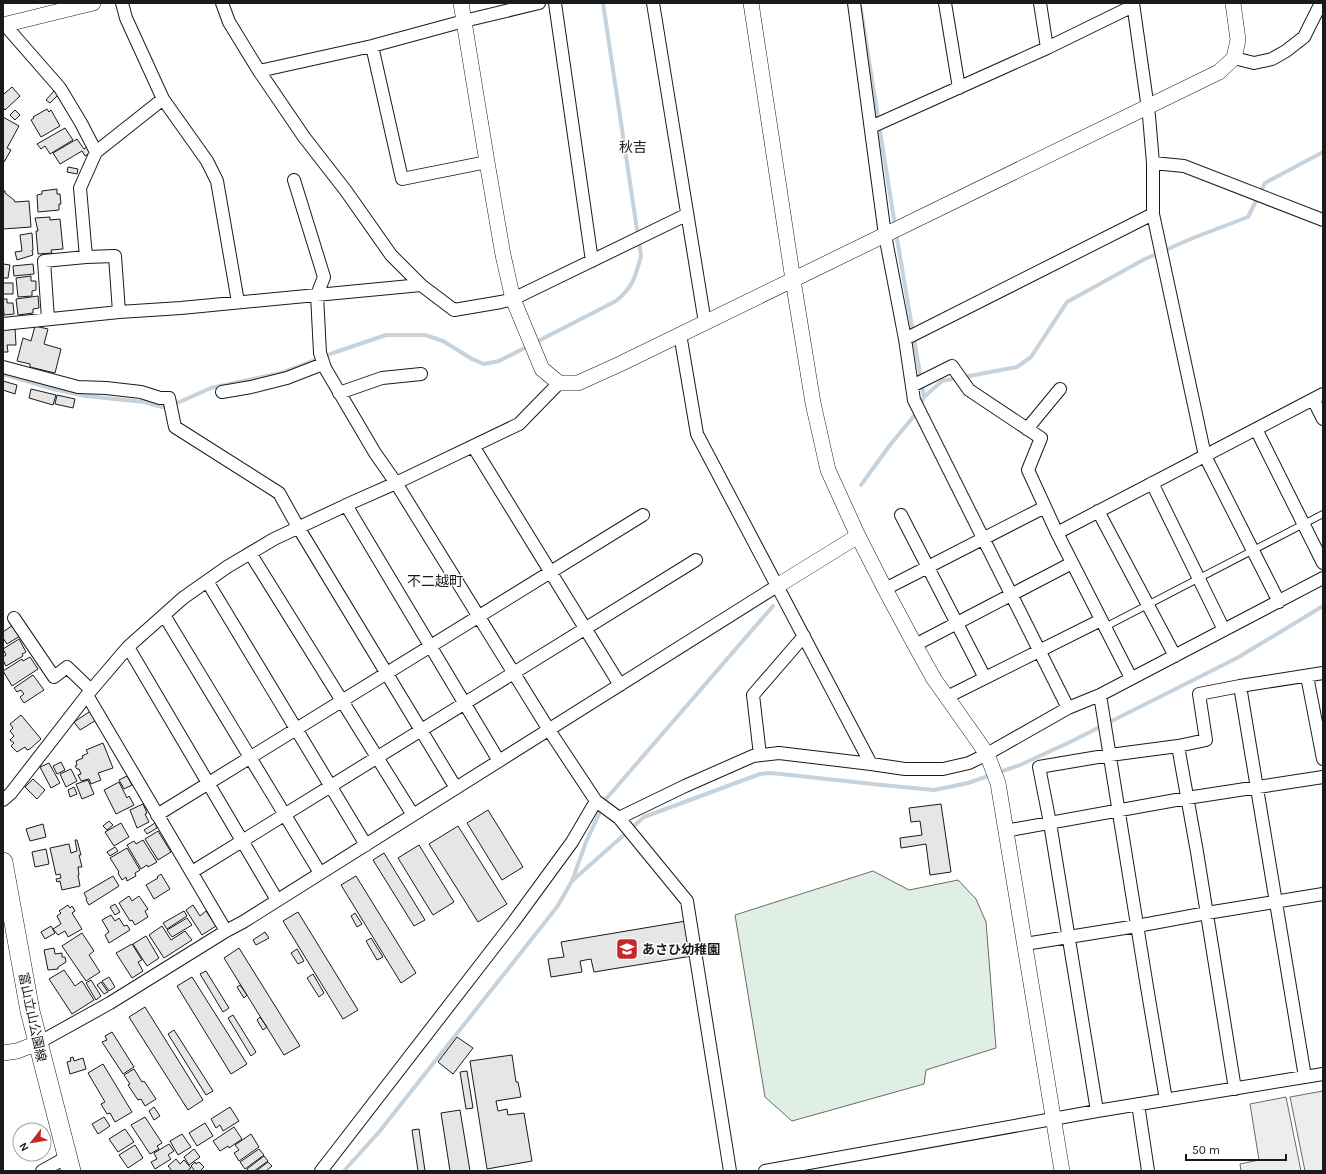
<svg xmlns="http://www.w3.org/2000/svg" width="1326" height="1174" font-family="Karla,'Noto Sans JP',sans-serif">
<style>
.green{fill:#e0efe3;stroke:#6a6a6a}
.parking{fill:#ededed;stroke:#6a6a6a}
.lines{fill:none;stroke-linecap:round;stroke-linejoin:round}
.stream{stroke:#c6d2dc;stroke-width:4}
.building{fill:#e6e6e6;stroke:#1a1a1a}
.service-casing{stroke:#1a1a1a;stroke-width:8}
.minor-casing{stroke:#1a1a1a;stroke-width:14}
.tertiary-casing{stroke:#1a1a1a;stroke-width:16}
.primary-casing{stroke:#1a1a1a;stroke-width:20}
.service{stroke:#fff;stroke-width:6}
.minor{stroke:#fff;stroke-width:12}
.tertiary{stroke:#fff;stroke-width:15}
.primary{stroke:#fff;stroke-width:19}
.labels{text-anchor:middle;stroke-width:3;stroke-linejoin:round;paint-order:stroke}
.poi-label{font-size:13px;font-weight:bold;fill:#1a1a1a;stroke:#fff;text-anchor:start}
.street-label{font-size:13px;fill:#1a1a1a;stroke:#fff}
.neighbourhood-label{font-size:14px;fill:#1a1a1a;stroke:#fff}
</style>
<rect width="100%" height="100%" fill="#fff"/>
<!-- green -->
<path class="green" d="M873 871 909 890 958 880 976 899 986 922 996 1048 926 1070 924 1084 792 1121 765 1097 735 915Z"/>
<!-- parking -->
<path class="parking" d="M1323 1091V1171H1305L1290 1097Z
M1286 1097 1301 1171H1241L1240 1164 1259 1160 1250 1104Z"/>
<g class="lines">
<!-- stream -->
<path class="stream" d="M860 3 895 226
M896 233 924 397 920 405
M3 374 53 389 86 396 144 402 162 407 175 404 211 388 281 373 333 353 386 335H425L443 341 472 359 484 364 499 361 616 301C634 286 635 277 641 256L603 3
M924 397 942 381 1017 367 1031 357 1067 302 1145 259 1193 238 1248 217 1265 183 1323 152
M861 485 890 445 914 416 917 411
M572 881 644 817 760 774 771 773 892 786 934 790 968 783 1020 765 1070 742 1237 658 1323 606
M344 1171 379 1132 557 907 572 881 586 842 606 799 773 606"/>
</g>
<!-- building -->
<path class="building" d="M12 87 20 96 5 110 3 107V92L4 94Z
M54 91 58 95 50 103 46 100Z
M47 109 49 112 51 110 60 126 41 137 31 120 34 118 33 117Z
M15 110 20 115 15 120 10 115Z
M3 117 19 126 7 148 11 150 4 162 3 161Z
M65 128 73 140 50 154 45 146 41 149 37 144Z
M77 139 84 149 87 147 90 153 85 156 82 151 60 164 53 153Z
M68 167 78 169 77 174 67 172Z
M57 189V194H60L61 204H59V210L38 212 37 195 42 194V191Z
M3 191H5V193L14 200 15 202 29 201 31 227 3 229Z
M50 217V220L60 219 63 249 51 250 52 253 38 254 36 231H38L35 218Z
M32 233 33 250H32L33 255 17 260 15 252 22 251 20 235Z
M3 264 10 265 8 278H3Z
M33 264 34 274 14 276 13 266Z
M31 276V281H36V290L32 291V296L18 297 16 278Z
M3 283H13V294H3Z
M38 296 39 308 33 309V313L18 315 16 299Z
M3 299H7V303H13L14 314 4 315Z
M35 326 48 329 44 344 61 349 55 373 30 367V364L17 361 23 338 31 341Z
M15 328 16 345H7L8 352H3V330Z
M3 381 17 385 15 394 3 390Z
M31 389 56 395 53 405 29 398Z
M57 395 75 399 73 408 55 404Z
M13 625 20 636 7 644 3 638V632Z
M19 639 26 652 22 654 23 656 6 666 3 660V657L6 655 3 649Z
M30 657 38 669 12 686 3 671 22 659 23 661Z
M33 675 44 690 24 703 20 697 24 694 21 690 17 692 14 688Z
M92 710 98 719 80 730 74 722Z
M21 715 41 739 30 749 27 750 25 747 17 752 11 746 14 743 10 740 14 736 10 731 13 728 10 724Z
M103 743 113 768 98 773 101 780 91 784 89 779 81 781 78 775 81 774 79 769H77L75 766 77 765 76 761 83 758 82 756 88 753 86 750Z
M61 762 65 770 57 774 53 766Z
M49 763 60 783 51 788 40 767Z
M71 769 77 781 66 787 60 774Z
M127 776 132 785 124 789 119 780Z
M33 779 45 790 37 799 25 787Z
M88 780 94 794 82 799 76 784Z
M119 782 127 798 129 796 134 805 116 814 104 790Z
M74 787 77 794 70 797 68 790Z
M143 804 147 813 145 814 149 822 137 828 130 810Z
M941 804 951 872 930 875 926 844 901 848 900 838 922 835 920 821 911 822 909 808Z
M488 810 523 867 502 880 467 823Z
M109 821 113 825 107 830 103 826Z
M121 823 129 837 114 846 105 832Z
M155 823 157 828 147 834 144 830Z
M43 824 46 837 30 841 26 829Z
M458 826 507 904 478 922 429 844Z
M158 831 171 852 158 860 145 839Z
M75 840H77L81 855H79L82 867H78L79 875H78L80 886 62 890 60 881 57 882 56 879 61 878 60 874 56 875 50 848 69 844 71 853 77 851Z
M143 840 157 862 148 867 147 865 141 869 127 845 134 841 136 844Z
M419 845 454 902 433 915 398 858Z
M115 847 118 851 110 856 107 852Z
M127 848 140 870 135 873 136 876 127 881 126 877 122 880 118 873 119 872 110 858Z
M46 849 49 864 35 867 32 852Z
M384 853 425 920 414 926 373 860Z
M161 874 170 889 154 899 146 885 158 878 157 877Z
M113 876 119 886 89 905 86 900 87 899 84 893Z
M356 876 416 973 401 983 341 885Z
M129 896 132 901 139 896 148 909 145 911 148 917 135 925 132 920 130 921 119 903Z
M115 904 120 912 115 915 110 907Z
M68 905 70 908 72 906 75 911 72 913 82 929 68 937 65 931 58 935 53 929 61 924 57 916 61 913 59 911Z
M193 905 200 916 206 911 216 926 202 935 186 910Z
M184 911 187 916 167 929 163 923Z
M298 912 358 1010 343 1019 283 921Z
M355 913 362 924 357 927 351 916Z
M111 915 115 921 119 918 124 926 127 925 130 930 109 943 105 935 109 932 102 920Z
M187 918 192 925 172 937 167 930Z
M686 921 692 956 594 972 591 959 580 961 582 972 551 977 548 959 564 957 561 942Z
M51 926 55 933 45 939 41 932Z
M162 926 171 940 185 931 192 940 164 958 149 935Z
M265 932 269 938 256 945 253 940Z
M82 933 94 951 89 955 100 972 86 981 62 946Z
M146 936 159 958 147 966 133 944Z
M371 938 383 957 377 960 366 941Z
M132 944 142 960 138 962 143 971 132 978 116 953Z
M54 948 55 954 62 953V957H65L66 962 58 967V969L48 970 44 950Z
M239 948 300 1046 284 1055 224 958Z
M297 949 304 961 298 964 291 953Z
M64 970 75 986 82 981 94 1000 72 1014 49 979Z
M206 971 229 1008 223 1012 200 974Z
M313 974 324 993 319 997 307 978Z
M109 977 115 987 109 991 102 981Z
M192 977 247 1064 231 1074 177 986Z
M91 980 101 996 96 1000 86 983Z
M101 982 108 992 104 994 97 985Z
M240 985 247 995 244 998 237 987Z
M145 1007 203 1100 188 1110 129 1017Z
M233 1015 256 1052 251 1056 228 1018Z
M260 1017 267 1027 263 1030 257 1020Z
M174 1030 213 1091 206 1095 168 1034Z
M112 1032 134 1067 123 1074 102 1042 107 1040 105 1036Z
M457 1037 473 1048 453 1074 438 1062Z
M512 1055 516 1082H518L521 1097 496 1101 498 1111 507 1109 508 1115 524 1113 532 1161 487 1169 470 1061Z
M73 1057 74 1061 83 1058 86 1069 70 1074 67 1062 71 1061 70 1058Z
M103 1064 132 1112 115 1122 110 1113 107 1114 101 1104 105 1102 88 1073Z
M134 1069 142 1082 144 1081 156 1099 145 1106 141 1099 138 1100 128 1085 130 1084 124 1075Z
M467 1071 473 1108 466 1109 460 1072Z
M154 1107 160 1116 154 1120 149 1111Z
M230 1107 239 1121 223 1131 220 1125 216 1128 211 1119Z
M460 1110 470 1171H450L441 1113Z
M104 1117 110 1126 98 1134 92 1124Z
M145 1117 162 1143 157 1146 159 1149 150 1154 131 1125Z
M205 1123 213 1136 197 1146 189 1133Z
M234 1127 242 1139 229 1148 228 1146 220 1151 213 1141Z
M125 1129 134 1142 118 1152 109 1139Z
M419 1129 425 1171H418L412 1130Z
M182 1134 191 1147 178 1155 170 1141Z
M251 1134 259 1147 239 1161 234 1153 239 1150 235 1145Z
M169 1144 174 1151 168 1155 171 1159 155 1169 151 1162 157 1159 154 1153Z
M135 1145 143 1158 128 1168 119 1155Z
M194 1149 200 1157 189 1165 184 1157Z
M259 1149 264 1155 245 1169 240 1162Z
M264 1156 268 1161 254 1171H248L247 1169Z
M176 1159 180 1164 184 1160 191 1168 187 1171H172L168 1166Z
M195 1162 196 1164 199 1162 204 1167 200 1171H195L191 1166Z
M268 1162 272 1166 266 1171H256Z"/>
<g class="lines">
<!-- service casing -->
<g class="service-casing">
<path id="service" d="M1105 627 1323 514"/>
</g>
<!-- minor casing -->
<g class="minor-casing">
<path id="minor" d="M122 3 126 18 163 99 207 161 217 181 238 302
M222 3 229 22 259 71 304 137 346 191 391 255 421 285 454 310 501 302 513 299 686 215
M555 3 592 261
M653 3 705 323
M854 3 885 235 905 339 914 400 1068 708
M945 3 959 88
M1040 3 1047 48
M1133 3 1149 116 1153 163V214L1205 456 1279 602
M4 24 60 88 81 123 96 152
M372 46 402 179 487 162
M1234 58 1254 63 1272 59 1286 51 1304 37 1321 3
M259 71 372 46 464 21 539 3
M871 127 1047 48 1133 6
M1153 163 1184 166 1323 220
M294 180 324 277 317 295 320 353 325 368 375 453 396 483 549 730 596 801 619 818 687 901 730 1171
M86 257 115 256 119 312
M48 319 44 261 86 257 80 188 96 152 163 99
M3 324 119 312 181 308 421 285
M680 334 697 434 871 764
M905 339 1153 214
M3 367 78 387 106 388 141 392 160 398H169L175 427 279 493 298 527 456 788
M912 386 952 366 969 390 1041 438 1028 470 1057 533 1131 678
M222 392 251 387 287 378 323 364
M339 393 382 378 421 374
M1313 399 1323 419
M1027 429 1060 389
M1256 429 1323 563
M473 446 620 685
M1152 483 1224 630
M346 505 499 761
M1098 511 1175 656
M901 515 985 678
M1057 533 1323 394
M250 553 413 815
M207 581 366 845
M885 589 1045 507
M164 615 320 873
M14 618 54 677 67 667 91 690
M915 645 1072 563
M128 647 277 900
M1307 676 1323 759
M1240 686 1305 1077
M87 695 226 931
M1100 695 1147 987 1166 1100
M947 697 1101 620
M1178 746 1197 852 1235 1089
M760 755 753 695 804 636
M3 800 11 793 87 695 128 647 183 598 227 567 274 539 353 502 396 483 519 424 559 383
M157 815 643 515
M619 818 685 786 753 756 779 753 871 764 905 769H943L969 763 987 754 1068 708 1100 695 1323 578
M1005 831 1187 798 1323 777
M192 872 696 560
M1025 944 1137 926 1207 913 1323 894
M38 1043 110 1003 226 931 243 922 777 586
M1138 1104 1148 1171
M1097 1111 1050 823 1039 767 1110 755 1178 746 1206 740 1199 694 1240 686 1323 673
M42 1171 67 1157
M321 1171 512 924 572 842 596 801
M765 1171 1097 1111 1323 1074"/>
</g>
<!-- tertiary casing -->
<g class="tertiary-casing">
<path id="tertiary" d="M461 3 487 162 503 255 513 299 542 369 559 383H578L620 364 1219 72 1234 58 1238 40 1233 3
M751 3 793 280 813 403 828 470 858 536 885 589 915 645 934 679 987 754 998 783 1062 1171
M3 25 93 3
M777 586 858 536
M3 1053 17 1051 38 1043"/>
</g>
<!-- primary casing -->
<g class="primary-casing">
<path id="primary" d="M3 862 30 1011 71 1171"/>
</g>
<!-- service -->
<use href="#service" class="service"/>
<!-- minor -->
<use href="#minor" class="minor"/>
<!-- tertiary -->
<use href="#tertiary" class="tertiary"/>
<!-- primary -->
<use href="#primary" class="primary"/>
</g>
<!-- icons -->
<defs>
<g id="school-square" transform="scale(1.15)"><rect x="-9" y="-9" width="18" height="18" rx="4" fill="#c62828" stroke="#fff"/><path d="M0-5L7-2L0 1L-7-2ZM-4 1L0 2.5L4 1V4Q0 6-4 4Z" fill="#fff"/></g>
</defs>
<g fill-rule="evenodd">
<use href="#school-square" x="627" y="949"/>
</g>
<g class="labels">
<!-- poi labels -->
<g class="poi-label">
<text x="642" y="954">あさひ幼稚園</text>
</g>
<!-- street labels -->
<g class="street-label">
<text transform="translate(33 1017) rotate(78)" y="5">富山立山公園線</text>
</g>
<!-- neighbourhood labels -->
<g class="neighbourhood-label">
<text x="633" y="152">秋吉</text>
<text x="435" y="586">不二越町</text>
</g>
</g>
<!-- border -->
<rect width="1326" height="1174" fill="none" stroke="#1a1a1a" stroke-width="8"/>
<!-- north arrow -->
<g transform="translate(32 1142) rotate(239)"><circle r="19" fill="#ffffff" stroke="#a3a3a3"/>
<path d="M0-3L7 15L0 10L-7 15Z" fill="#c62828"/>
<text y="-6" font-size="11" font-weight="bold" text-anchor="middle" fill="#1a1a1a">N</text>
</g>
<!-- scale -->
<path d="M1186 1154v6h100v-6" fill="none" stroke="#1a1a1a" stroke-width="2"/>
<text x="1192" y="1154" font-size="12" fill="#1a1a1a" stroke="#ffffff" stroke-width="3" paint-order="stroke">50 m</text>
</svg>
